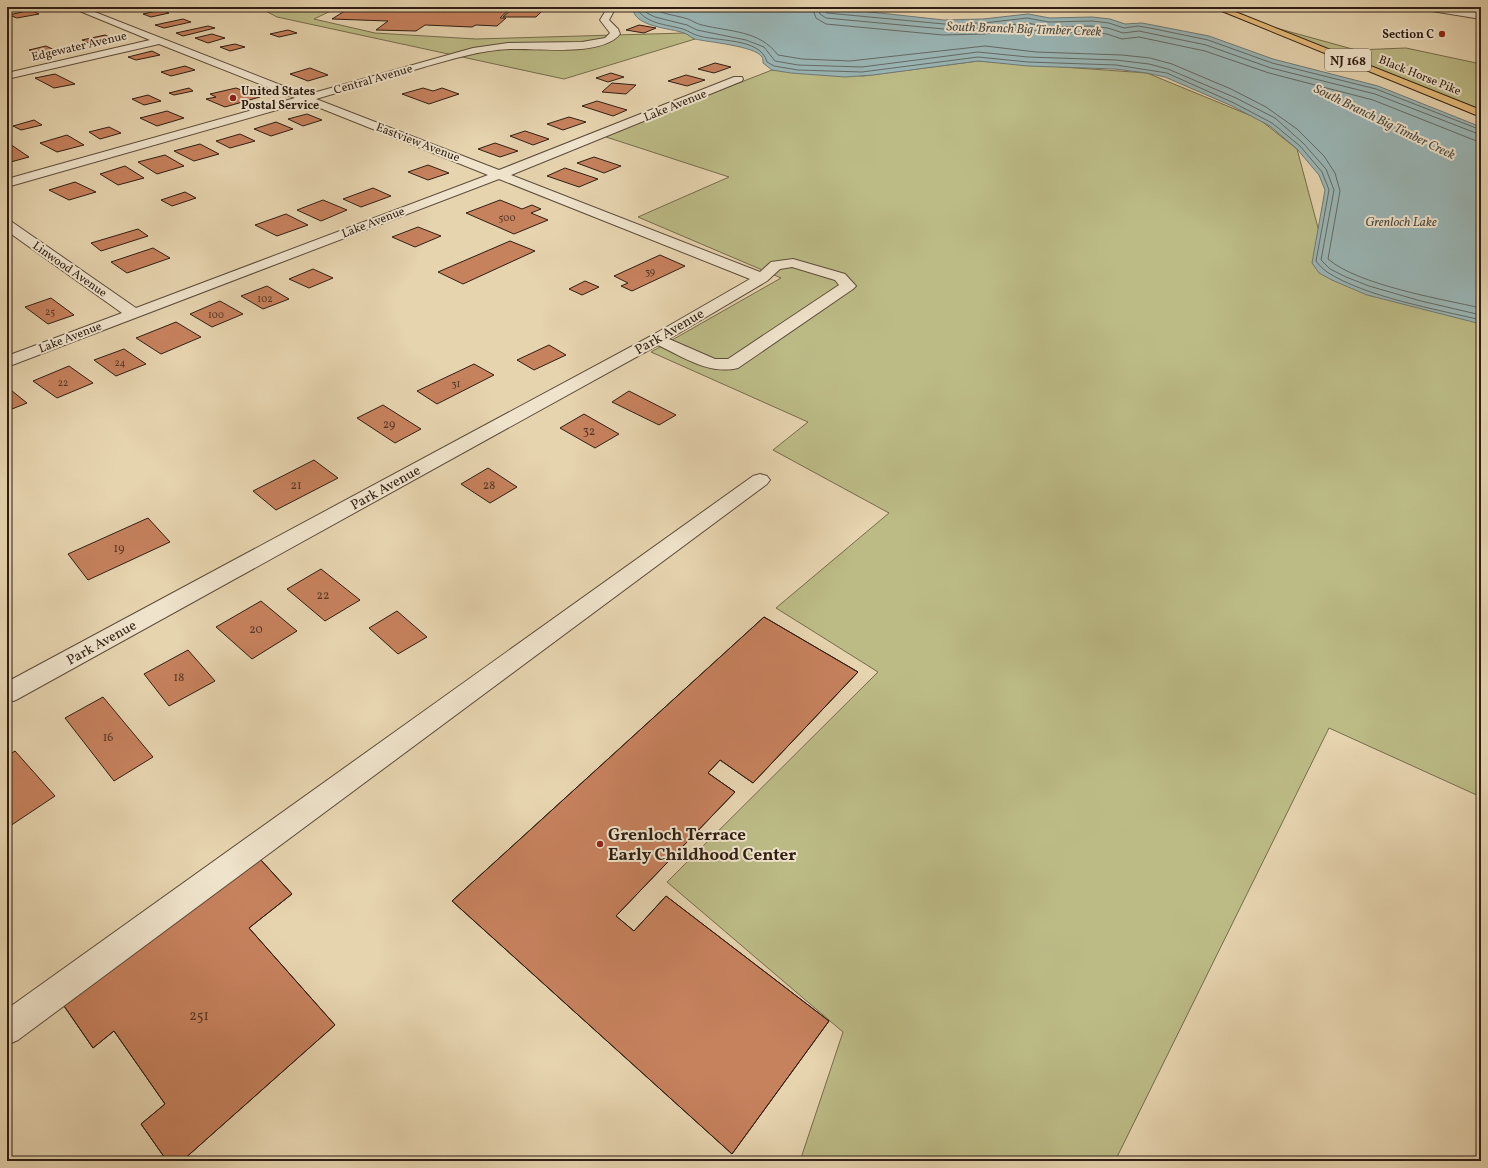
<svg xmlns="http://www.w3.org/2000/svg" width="1488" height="1168" font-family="Vollkorn,serif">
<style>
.green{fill:#bcbb86;stroke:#766c4c}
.water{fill:#9ab6b6;stroke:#6f7975}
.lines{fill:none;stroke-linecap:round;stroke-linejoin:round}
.shore{stroke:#646a64;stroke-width:1}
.building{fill:#c6815d;stroke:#2f1e13}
.minor-casing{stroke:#5d4c3a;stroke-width:2}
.major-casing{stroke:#2f1e13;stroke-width:2}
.minor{fill:#efe3cb;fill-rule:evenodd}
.major{fill:#e3ba78;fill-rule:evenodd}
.poi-dot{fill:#8f2418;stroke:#efe3cb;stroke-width:1.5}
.labels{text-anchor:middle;stroke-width:4;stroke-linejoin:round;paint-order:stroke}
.far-number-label{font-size:10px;fill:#553726}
.far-poi-label{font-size:12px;font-weight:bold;fill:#2f1e13;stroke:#efe3cb;text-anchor:end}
.far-street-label{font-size:12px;fill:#2f1e13;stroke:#efe3cb}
.number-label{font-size:12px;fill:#553726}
.far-water-label{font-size:13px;font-style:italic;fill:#4f4c44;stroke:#efe3cb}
.shield{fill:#efe3cb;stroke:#69594a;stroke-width:1}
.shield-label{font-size:13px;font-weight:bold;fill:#2f1e13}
.street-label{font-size:14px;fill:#2f1e13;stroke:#efe3cb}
.near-number-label{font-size:14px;fill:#553726}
.near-poi-label{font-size:17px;font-weight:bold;fill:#2f1e13;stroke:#efe3cb;text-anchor:start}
</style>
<rect width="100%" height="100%" fill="#e6d4af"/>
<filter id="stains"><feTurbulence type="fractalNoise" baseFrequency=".005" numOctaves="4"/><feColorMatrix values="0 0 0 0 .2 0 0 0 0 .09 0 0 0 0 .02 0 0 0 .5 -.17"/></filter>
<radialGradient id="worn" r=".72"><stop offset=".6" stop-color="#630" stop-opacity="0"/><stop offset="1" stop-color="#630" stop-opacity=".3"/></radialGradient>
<!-- green -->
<path class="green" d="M258 7H339L314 19 375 33 476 39 685 33 695 39 564 79 277 17Z
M1247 20 1356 50 1406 48 1481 64V114Z
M978 61 1147 73 1259 119 1297 149 1332 280 1481 314V797L1329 728 1115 1161H800L843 1032 667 882 878 672 776 608 889 513 773 450 808 422 651 352 781 278 638 217 729 177 603 136 772 70 863 76Z"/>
<!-- water -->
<path class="water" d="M633 7H795L852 10 944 20 983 19 1028 14 1050 18 1092 17 1110 19 1125 24 1142 23 1209 36 1273 59 1378 86 1481 127V324L1367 295 1332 280 1319 273 1312 263 1325 190 1319 175 1297 149 1270 126 1232 106 1165 77 1147 73 1115 69 1028 66 978 61 873 75 845 77 791 73 772 70 763 63C763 61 763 59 762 57 756 46 707 42 695 39 690 37 688 34 684 33 671 28 632 27 633 7Z"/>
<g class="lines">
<!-- shore -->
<path class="shore" d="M636 7C644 23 663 24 679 28 686 29 690 33 696 35 715 42 761 37 767 62L774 66 798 70 862 72 978 57 1028 62 1116 65 1167 73 1234 103 1272 123 1300 146 1322 172 1329 190 1316 261C1319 265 1323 269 1327 272 1366 297 1435 309 1481 320
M641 7 647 13 655 17 687 25 697 30 746 40 764 47 775 61 798 65 862 67 978 52 1028 57 1116 60 1149 64 1168 69 1236 98 1275 118 1303 143 1326 169 1334 190 1321 260 1330 269 1346 277 1369 286 1421 301 1481 315
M649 7C661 14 675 15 688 19 693 21 697 24 702 25 730 32 759 30 778 55L802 59 850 61 985 46 1036 52 1122 55 1150 58 1172 64 1231 89 1266 107 1297 129 1324 156 1335 173 1340 191 1328 259C1358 285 1441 299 1481 308
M812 7 816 18 826 24 943 35 984 34 1026 29 1049 33 1091 32 1107 34 1122 39 1139 37 1205 51 1269 73 1373 100 1474 140 1481 141
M818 7 820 14 826 18 944 29 984 28 1027 23 1049 27 1091 26 1108 28 1123 33 1139 31 1206 45 1271 68 1375 94 1481 135
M823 7 824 11 827 13 944 24 984 23 1027 18 1049 22 1092 21 1109 23 1124 28 1138 26 1155 29 1208 40 1272 63 1376 89 1481 130"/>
</g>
<!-- building -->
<path class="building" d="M351 7 406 8 408 7H457L510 9 500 18H506L497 26 476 25 472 27 425 25 416 31 376 30 388 21 332 19Z
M31 10 39 14 17 18 9 15Z
M161 10 169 13 151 17 143 14Z
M511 10 542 11 536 17H503Z
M183 19 191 22 164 28 155 25Z
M639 25 656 28 644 33 626 30Z
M208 26 215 28 183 36 176 33Z
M288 30 297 33 279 37 270 34Z
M212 34 225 38 208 43 195 38Z
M105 35 119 41 95 46 82 40Z
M235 44 245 47 230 51 220 47Z
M46 46 63 54 46 58 29 50Z
M152 51 160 55 136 60 128 57Z
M715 63 731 67 714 73 698 69Z
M185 66 195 70 171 76 161 72Z
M310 68 328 75 308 81 290 74Z
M611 73 624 77 608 82 596 78Z
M55 74 75 84 54 88 35 78Z
M686 75 705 80 687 86 668 81Z
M612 83 636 85 626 94 602 92Z
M189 88 193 91 174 95 169 93Z
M236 88 260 97 225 107 206 99 216 97 210 94Z
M423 88 433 91 442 88 459 94 429 104 402 94Z
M148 95 161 101 144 105 132 99Z
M597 101 627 110 613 116 582 106Z
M167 111 184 118 157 126 140 118Z
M307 114 322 120 303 126 288 119Z
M569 117 586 122 563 130 547 124Z
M34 120 42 125 21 130 13 126Z
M276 122 293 129 271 136 254 129Z
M109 127 121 133 100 139 89 132Z
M525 131 549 139 533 145 510 136Z
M240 134 255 141 230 148 216 141Z
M67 135 84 145 57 152 40 143Z
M7 142 29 157 7 163Z
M495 143 518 151 500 157 478 149Z
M200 144 219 154 194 161 174 151Z
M165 155 184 166 157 174 138 162Z
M594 157 621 166 604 173 577 163Z
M428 165 449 173 428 180 408 172Z
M125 166 144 178 118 185 100 174Z
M565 168 598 179 579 187 547 176Z
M75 182 96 192 69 200 49 190Z
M373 188 391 196 361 207 343 199Z
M185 192 196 198 172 206 161 200Z
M323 200 347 210 321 221 297 210Z
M500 200 522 209 532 205 541 209 531 213 548 220 514 234 466 213Z
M286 214 308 225 277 236 255 225Z
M418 227 441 236 415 247 392 237Z
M138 229 148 236 101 251 91 243Z
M510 241 535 251 463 284 438 272Z
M153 248 170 258 127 273 111 262Z
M660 255 685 266 632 291 621 286 628 283 614 276Z
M313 269 333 278 309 288 289 279Z
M585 281 599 287 582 295 569 289Z
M267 286 289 299 263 309 241 296Z
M51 298 74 315 48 324 25 307Z
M220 301 243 314 212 327 190 314Z
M176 322 201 337 161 354 136 338Z
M549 345 566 355 534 370 517 360Z
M124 349 146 364 116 376 94 360Z
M474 364 494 375 437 404 417 391Z
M69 366 93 383 57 398 33 381Z
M12 391 27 403 7 411V393Z
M629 391 676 415 659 425 612 402Z
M383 405 421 429 395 443 357 418Z
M584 414 619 434 595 448 560 428Z
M314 460 338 478 276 510 253 491Z
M488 468 517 487 490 503 461 484Z
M148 518 170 542 88 580 68 554Z
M321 569 360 600 325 621 287 589Z
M261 601 297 631 252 659 216 627Z
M397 611 427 637 398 654 369 628Z
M764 617 858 672 753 783 720 760 708 773 735 792 616 916 634 931 666 896 829 1021 732 1154 452 901Z
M764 617 858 672 753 783 720 760 708 773 735 792 616 916 634 931 666 896 829 1021 732 1154 452 901Z
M188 650 215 681 169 706 144 674Z
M103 697 153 757 114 781 65 718Z
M15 751 55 796 7 828V756Z
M260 859 292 894 249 928 335 1025 182 1161H167L141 1124 165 1104 114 1031 93 1048 64 1006Z
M260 859 292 894 249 928 335 1025 182 1161H167L141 1124 165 1104 114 1031 93 1048 64 1006Z"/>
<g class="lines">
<!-- minor casing -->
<g class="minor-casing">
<path id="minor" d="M70 7H82L306 95 473 48 508 43 582 42 605 38 610 33 600 20 608 7H616L609 20 618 29 620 34C602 57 538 48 511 49 481 50 453 59 424 67 388 78 352 88 316 99L499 170 734 77H742L743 79 742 81 511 175 760 272 771 262 793 259 845 274 856 286 853 289 738 368C709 375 683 357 658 345L16 700 7 703V682L651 336 750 279 499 179 7 367V356L122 313 7 231V221L12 222 136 308 488 175 305 102 7 187V179L295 98 159 44 7 79V73L150 40ZM792 267 835 280 839 285 728 359H715L669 339 767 281 780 269Z
M1422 7H1442L1481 13V19L1426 10Z
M760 474 767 476 770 480 767 484 18 1040 7 1045V1009L753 476Z"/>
</g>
<!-- major casing -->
<g class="major-casing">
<path id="major" d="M1212 7H1223L1481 110V117Z"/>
</g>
<!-- minor -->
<use href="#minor" class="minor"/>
<!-- major -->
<use href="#major" class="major"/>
</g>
<!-- markers -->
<g class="poi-dot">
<circle cx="1442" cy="34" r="4"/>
<circle cx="233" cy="98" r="4"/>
<circle cx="600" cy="844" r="4"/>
</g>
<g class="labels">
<!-- far-number labels -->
<g class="far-number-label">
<text x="507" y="221">500</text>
<text x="650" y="275">39</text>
<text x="265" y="302">102</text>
<text x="50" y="315">25</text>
<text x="216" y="318">100</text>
<text x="120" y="366">24</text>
<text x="63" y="386">22</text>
<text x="456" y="387">31</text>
</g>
<!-- far-poi labels -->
<g class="far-poi-label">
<text x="1434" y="38">Section C</text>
<text x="241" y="95" text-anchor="start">United States<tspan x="241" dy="14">Postal Service</tspan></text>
</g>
<!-- far-street labels -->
<g class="far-street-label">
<text transform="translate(79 46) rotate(-13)" y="4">Edgewater Avenue</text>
<text transform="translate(1420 75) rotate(22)" y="4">Black Horse Pike</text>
<text transform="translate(373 79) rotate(-16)" y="4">Central Avenue</text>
<text transform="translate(675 105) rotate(-22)" y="4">Lake Avenue</text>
<text transform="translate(418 142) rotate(21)" y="4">Eastview Avenue</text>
<text transform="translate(373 222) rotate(-21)" y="4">Lake Avenue</text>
<text transform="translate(70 269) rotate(35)" y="4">Linwood Avenue</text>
<text transform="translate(70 337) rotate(-21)" y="4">Lake Avenue</text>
</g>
<!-- number labels -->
<g class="number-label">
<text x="389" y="428">29</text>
<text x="589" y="435">32</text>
<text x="296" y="489">21</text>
<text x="489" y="489">28</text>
<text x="119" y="552">19</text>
<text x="323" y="599">22</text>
<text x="256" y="633">20</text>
<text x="179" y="681">18</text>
<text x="108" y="741">16</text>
</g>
<!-- far-water labels -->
<g class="far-water-label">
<text transform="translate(1024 28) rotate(2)" y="5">South Branch Big Timber Creek</text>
<text transform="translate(1385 121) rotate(26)" y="5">South Branch Big Timber Creek</text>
<text x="1401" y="226">Grenloch Lake</text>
</g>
<!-- shield labels -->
<rect class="shield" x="1325" y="49" width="46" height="22" rx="3"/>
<g class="shield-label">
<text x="1348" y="65">NJ 168</text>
</g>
<!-- street labels -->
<g class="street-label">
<text transform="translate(669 331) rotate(-30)" y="5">Park Avenue</text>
<text transform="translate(385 487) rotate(-29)" y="5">Park Avenue</text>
<text transform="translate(101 642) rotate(-29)" y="5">Park Avenue</text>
</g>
<!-- near-number labels -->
<g class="near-number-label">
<text x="199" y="1020">251</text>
</g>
<!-- near-poi labels -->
<g class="near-poi-label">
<text x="608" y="840">Grenloch Terrace<tspan x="608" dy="20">Early Childhood Center</tspan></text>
</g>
</g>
<!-- margin -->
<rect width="1488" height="1168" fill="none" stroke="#e6d4af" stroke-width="24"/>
<rect x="8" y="8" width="1472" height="1152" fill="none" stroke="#2f1e13" stroke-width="2"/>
<rect x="12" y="12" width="1464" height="1144" fill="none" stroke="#2f1e13"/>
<rect width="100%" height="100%" filter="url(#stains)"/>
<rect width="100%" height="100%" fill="url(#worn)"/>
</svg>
